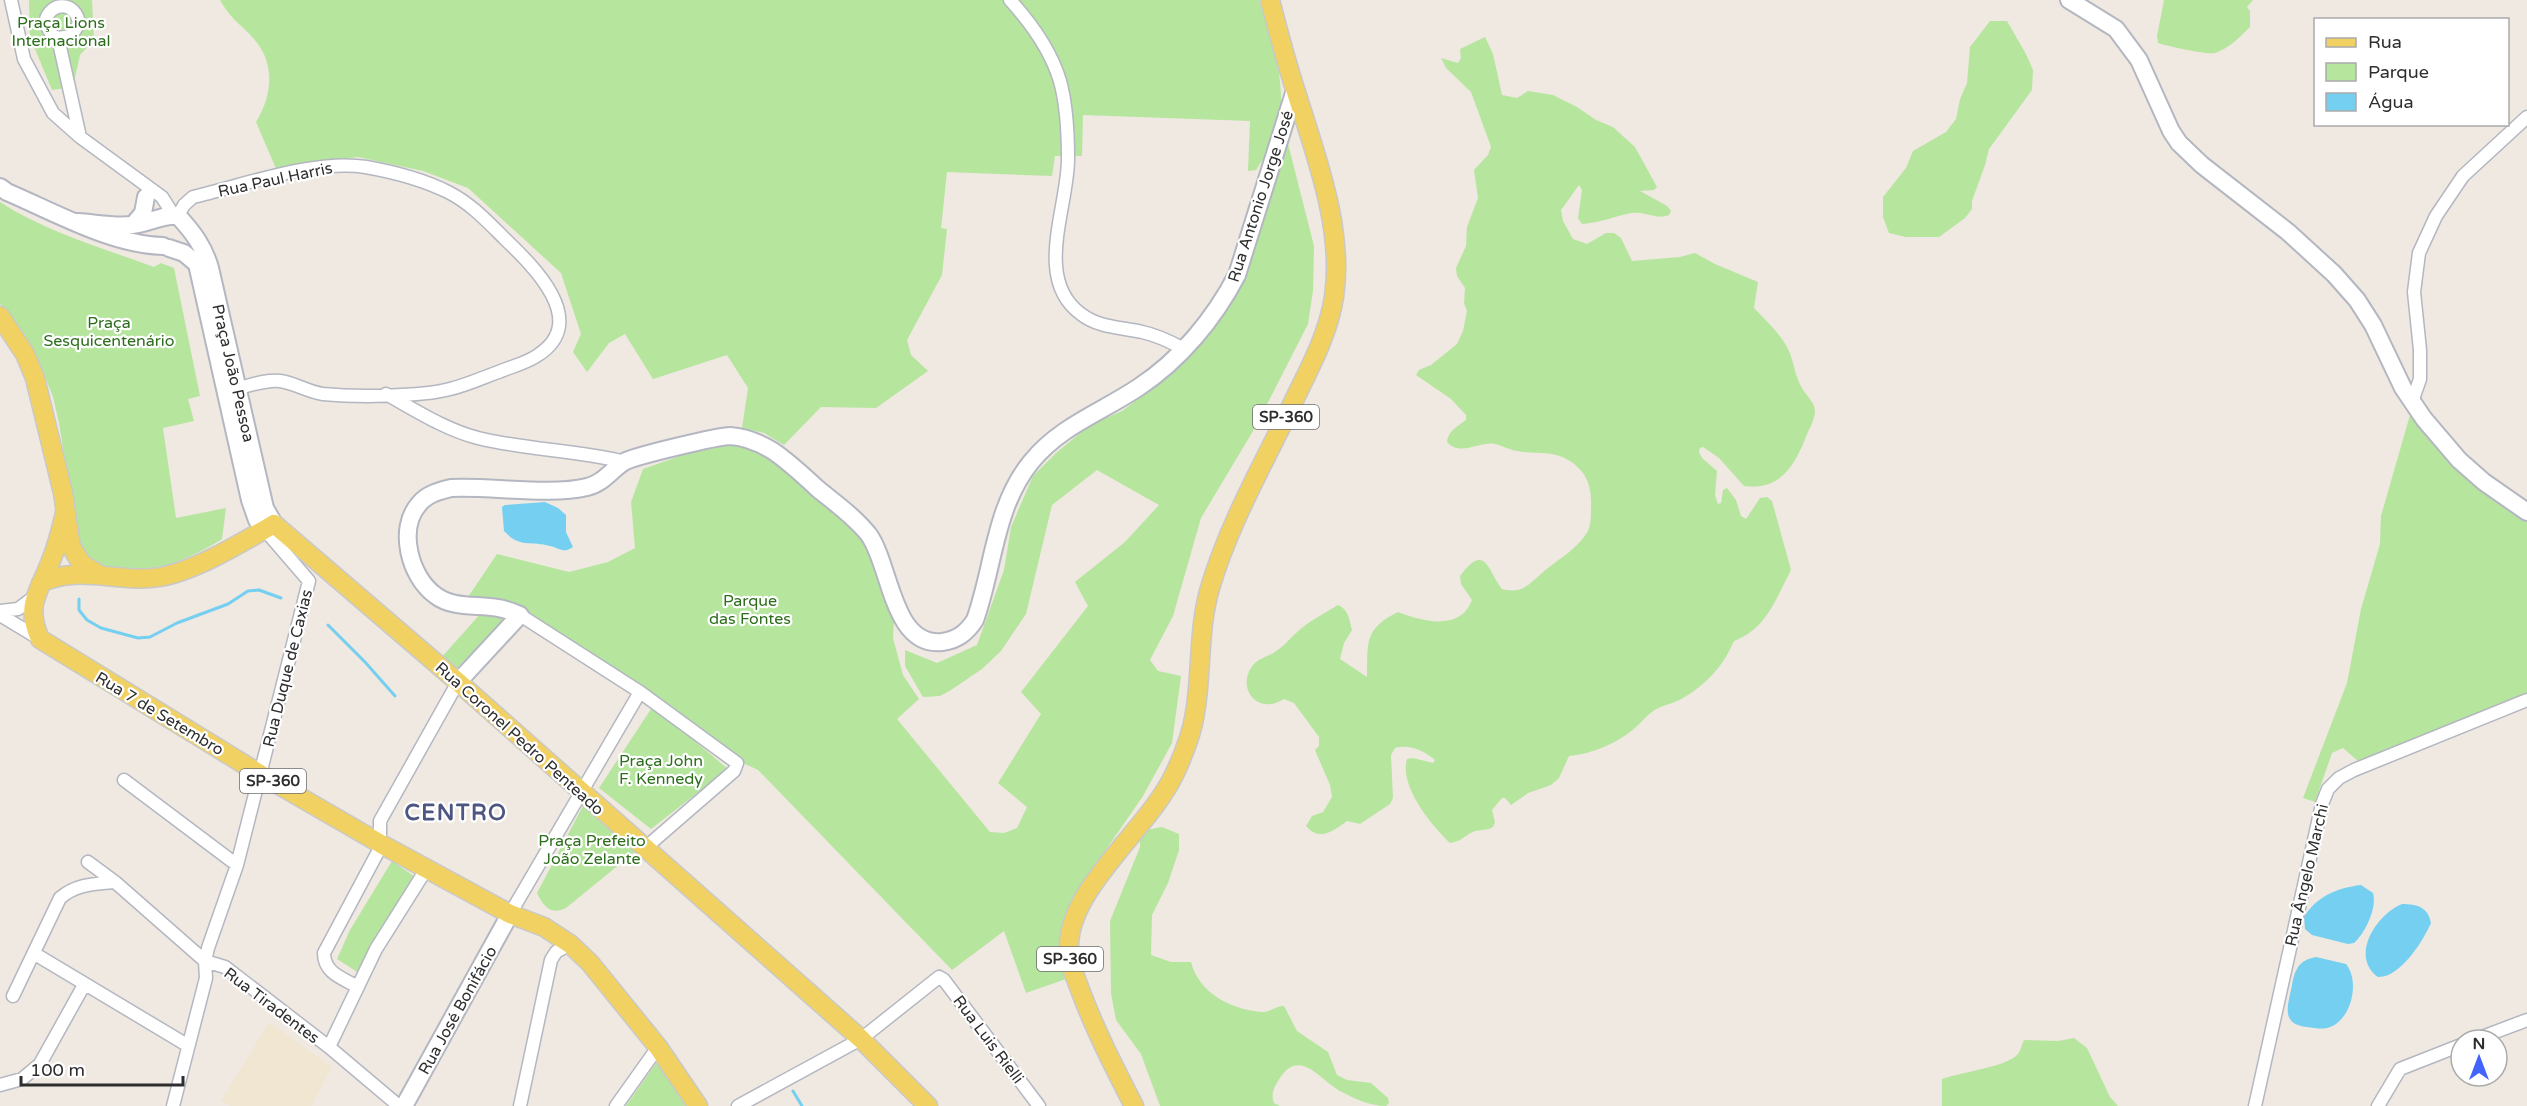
<svg xmlns="http://www.w3.org/2000/svg" width="2527" height="1106" font-family="'Varela Round',sans-serif">
<style>
.education{fill:#f0e6d1}
.green{fill:#b6e59e}
.water{fill:#75cff0}
.lines{fill:none;stroke-linecap:round;stroke-linejoin:round}
.stream{stroke:#75cff0;stroke-width:3}
.street-casing{stroke:#b4b7c1;stroke-width:15}
.secondary-casing{stroke:#b4b7c1;stroke-width:20}
.primary-casing{stroke:#c9c9c9;stroke-width:21}
.street{stroke:#fff;stroke-width:12}
.secondary{stroke:#fff;stroke-width:16}
.primary{stroke:#f2d163;stroke-width:18}
.labels{text-anchor:middle;stroke-width:4.5;stroke-linejoin:round;paint-order:stroke}
.shield{fill:#fff;stroke:#6d6d6d;stroke-width:1.5}
.shield-label{font-size:15px;font-weight:bold;fill:#2e2e2e}
.park-label{font-size:16px;fill:#2c6e1b;stroke:#fff}
.street-label{font-size:16px;fill:#2e2e2e;stroke:#fff}
.district-label{font-size:22px;font-weight:bold;letter-spacing:1.5px;fill:#4d5680;stroke:#fff}
</style>
<rect width="100%" height="100%" fill="#efe9e1"/>
<!-- education -->
<path class="education" d="M269 1022 332 1067 311 1106H231L221 1101Z"/>
<!-- green -->
<path class="green" d="M29 0H92L94 40 80 55 73 87 52 90 30 37Z
M220 0H1259C1274 46 1293 99 1271 146 1267 154 1261 162 1256 170L1248 171 1250 121 1083 115 1082 156H1055L1052 176 947 172 941 228 947 229 942 275 907 340 911 355 928 371 876 408 821 407 784 445 764 433 742 428 748 388 727 355 653 379 625 334 609 343 587 372 573 352 581 334 561 273 468 188 423 171 358 157 321 161 277 171 256 122C272 96 276 64 254 39 240 23 232 21 220 0Z
M2164 0H2253L2247 7 2250 11V27C2241 36 2228 49 2215 53 2207 55 2167 46 2158 43L2157 36Z
M1990 21H2007L2026 54 2033 70 2032 90 1989 149 1985 165 1972 201V209L1965 218 1939 237H1906L1889 233 1883 217V197L1906 168 1913 151 1946 132 1956 119 1960 99 1967 83 1970 47Z
M1485 37 1493 54 1502 95 1517 98 1528 91 1553 95 1577 107 1596 120 1613 127 1635 147 1657 187 1654 190 1640 191 1667 206 1671 211 1669 215C1657 220 1645 211 1632 213 1615 216 1600 223 1582 224L1578 218 1582 190 1579 185 1561 210 1563 221 1573 239 1587 244 1606 233H1614L1621 238 1632 261 1680 257 1695 253 1715 264 1758 282 1754 308C1766 321 1779 332 1787 347 1793 358 1794 371 1799 382 1802 391 1810 397 1814 406 1817 414 1812 424 1808 432 1796 462 1783 491 1744 486L1719 458 1703 447 1700 448 1699 452 1702 458 1717 471 1715 495 1718 504 1721 503 1723 490 1727 488 1736 500 1741 516 1746 519 1760 498 1767 497 1772 501 1791 570C1775 600 1767 628 1734 641 1724 665 1706 685 1683 698 1673 704 1662 705 1653 711 1647 715 1642 722 1636 727 1618 743 1592 754 1569 756L1559 778 1551 785 1528 793 1511 805 1505 798H1502L1492 810 1495 822 1493 827C1487 831 1479 829 1473 832 1463 836 1463 841 1450 843 1431 825 1399 786 1407 759L1413 758 1433 763 1435 760C1424 751 1410 744 1395 748L1391 755 1393 798 1390 804 1360 824 1347 821C1333 831 1320 842 1306 826L1312 816 1323 812 1332 797 1330 785 1315 750 1319 746V737L1294 703 1284 699C1256 717 1234 685 1255 663 1260 658 1269 656 1275 652 1287 644 1295 632 1307 624 1317 617 1328 611 1338 605 1349 610 1349 619 1352 630L1344 643 1340 659 1367 677C1368 644 1363 629 1398 612 1421 621 1460 632 1472 600L1461 584 1460 576C1486 541 1488 572 1502 589 1525 595 1531 581 1548 568 1562 557 1579 547 1588 531 1591 524 1591 516 1591 508 1592 488 1588 473 1570 461 1553 450 1537 455 1517 451 1510 450 1503 446 1495 444 1480 441 1460 457 1447 442 1448 431 1458 426 1466 420V415L1451 399 1416 375 1419 370 1431 365 1457 344 1463 331 1467 311 1464 303 1465 288 1457 276 1456 268 1466 246 1467 227 1478 198 1474 170 1488 155 1491 147 1471 92 1446 68 1441 58 1458 63 1461 58 1460 49Z
M1285 132 1314 246 1313 291 1308 324 1256 426 1201 518 1173 616 1150 660 1158 671 1181 676 1172 743 1143 796 1072 899 1064 949 1066 979 1026 993 1004 931 952 970 758 770 743 763 651 697 524 614 466 600 497 554 569 572 608 562 635 548 631 502 643 469C668 461 696 448 723 445 764 440 824 503 854 529L863 539 877 568 894 620 893 638 903 675 919 699 897 719 990 832 1004 833 1017 828 1027 807 998 783 1041 714 1021 692 1088 606 1075 582 1125 542 1159 505 1097 470 1052 505 1026 614 1001 651 982 669 951 690 940 696 923 697 905 666V650L937 663 977 645 1004 570 1011 527 1033 476 1056 453 1090 425 1122 411 1168 377 1211 331 1233 297Z
M0 202C46 232 103 248 154 267L161 263 174 268 200 396 188 399 194 421 163 428 176 518 226 508 222 539C191 559 134 584 97 565 91 562 85 555 79 550L59 423 53 397 36 354 21 329 0 304Z
M2410 415C2442 459 2482 492 2527 522V694L2358 761 2343 748 2332 753 2315 802 2303 798 2347 683 2361 609 2380 544 2381 516Z
M482 612 503 617 504 621 453 672 440 659Z
M653 706 728 769 651 829 599 788Z
M584 804 637 850 566 908C550 916 543 905 537 893Z
M1162 827 1179 834V850L1168 883 1152 915 1151 955 1171 962H1191C1199 993 1230 1009 1261 1012 1270 1013 1275 1006 1284 1006L1297 1031 1328 1052 1337 1075 1347 1080 1371 1083 1388 1098 1389 1103 1386 1106C1371 1106 1355 1099 1342 1092 1319 1080 1299 1045 1278 1081 1273 1089 1271 1095 1274 1103L1280 1106H1160L1141 1054 1116 1020 1111 993 1110 921 1140 847V838L1146 830Z
M392 861 418 879 362 975 337 959 350 930Z
M2074 1038 2087 1048 2110 1097 2118 1106H1942V1079C1961 1072 2007 1067 2018 1054 2021 1050 2022 1044 2024 1040L2058 1041Z
M656 1063 688 1104 686 1106H626Z"/>
<!-- water -->
<path class="water" d="M545 502 558 508 566 515V532L573 547C563 554 560 548 550 546 530 540 521 549 504 531L502 507 505 505Z
M2361 885 2373 893C2377 908 2366 932 2354 943L2348 944 2312 935 2305 929 2304 917C2317 896 2337 888 2361 885Z
M2402 904C2417 904 2428 907 2431 923 2423 941 2400 978 2378 977 2349 956 2377 914 2402 904Z
M2316 957 2346 964C2360 981 2352 1019 2330 1027 2323 1030 2315 1028 2307 1027 2280 1024 2288 1006 2292 985 2295 969 2299 960 2316 957Z"/>
<g class="lines">
<!-- stream -->
<path class="stream" d="M79 599V610L87 620 101 628 138 638 150 637 177 623 228 604 248 591 259 590 281 598
M328 625 365 662 395 696
M793 1091 802 1106"/>
<!-- street casing -->
<g class="street-casing">
<path id="street" d="M11 0 24 59 53 113 80 137 162 197 174 216
M1010 0C1031 23 1051 51 1060 81 1067 106 1068 134 1068 159 1068 208 1033 279 1081 314 1099 328 1121 327 1142 332 1157 335 1171 342 1184 349
M58 38 71 36 79 24C77 1 49 0 45 23L52 35 58 38 80 137
M178 216 184 205 193 197C244 185 314 159 366 167 394 172 422 179 448 192 470 203 486 220 504 238 532 265 591 321 538 355 527 363 513 366 501 371 484 377 467 385 450 389 420 397 354 397 323 394 308 392 295 383 280 381 265 379 246 387 231 390
M386 394C415 410 446 430 478 438 526 450 577 450 625 462
M2412 402 2420 379V350L2414 292 2419 253 2436 216 2463 176 2527 117
M265 530 309 581
M0 611 18 609 34 597
M0 615 40 639
M520 615 640 692 737 763 734 771 644 849
M124 780 237 865
M88 862 115 882 205 961 225 967 329 1047 399 1106
M510 914 640 692
M35 954 187 1045
M358 987C342 978 324 973 324 953L380 848V821L458 682
M13 996 60 898C76 884 94 884 115 882
M2474 1040 2527 1020
M329 1047 376 949 427 868
M0 1085 22 1079 40 1064 84 985
M173 1106 206 978 205 961 208 948 237 865 309 581
M520 1106 551 960 556 952 570 944
M616 1106 658 1047
M738 1106 861 1039 939 977 944 980 1039 1106
M2255 1106 2322 804 2328 789 2339 778 2354 770 2527 700
M2378 1106 2400 1069 2461 1045"/>
</g>
<!-- secondary casing -->
<g class="secondary-casing">
<path id="secondary" d="M2069 0 2116 29 2139 60 2171 131 2179 143 2202 165 2288 232 2334 274 2357 300 2373 325 2403 388 2424 419 2459 460 2484 482 2527 512
M0 187 7 192C54 212 112 245 163 246
M78 222C95 223 114 227 131 225 148 224 163 214 178 216 193 232 204 247 210 268L265 508 274 524
M133 225 143 213 146 197
M169 248 184 253 197 264 250 500 257 520 265 530
M458 682 520 615C513 612 506 609 498 608 477 604 453 609 435 595 410 577 397 529 419 504 427 494 439 491 451 488 492 486 550 496 587 487 604 483 611 470 624 462 634 456 719 436 730 436 745 437 760 443 773 451 789 462 804 476 818 489 835 503 855 517 869 535 891 566 892 647 942 642 958 640 967 632 975 620 994 567 994 508 1031 462 1060 426 1102 412 1139 387 1180 360 1214 319 1237 275L1295 90
M404 1106 510 914"/>
</g>
<!-- primary casing -->
<g class="primary-casing">
<path id="primary" d="M0 316 25 354 35 378 63 493 71 547 82 564 100 575
M65 513C61 530 57 547 50 563 38 594 25 605 40 639L260 774 381 844 510 914 544 927 570 944 590 963 658 1047 698 1106
M41 583C77 564 121 584 160 577 195 571 243 542 274 524L458 682 861 1039 928 1106
M1134 1106C1114 1067 1094 1028 1079 987 1074 973 1068 961 1069 946 1069 888 1148 829 1174 775 1183 756 1192 734 1195 713 1202 672 1198 629 1210 588 1230 520 1268 456 1298 392 1313 362 1329 330 1334 297 1344 228 1316 157 1296 92 1286 62 1278 31 1270 0"/>
</g>
<!-- street -->
<use href="#street" class="street"/>
<!-- secondary -->
<use href="#secondary" class="secondary"/>
<!-- primary -->
<use href="#primary" class="primary"/>
</g>
<g class="labels">
<!-- shield labels -->
<g class="shield">
<rect x="1253" y="405" width="66" height="24" rx="4.5"/>
<rect x="240" y="769" width="66" height="24" rx="4.5"/>
<rect x="1037" y="947" width="66" height="24" rx="4.5"/>
</g>
<g class="shield-label">
<text x="1286" y="422">SP-360</text>
<text x="273" y="786">SP-360</text>
<text x="1070" y="964">SP-360</text>
</g>
<!-- park labels -->
<g class="park-label">
<text x="61" y="28">Praça Lions<tspan x="61" dy="18">Internacional</tspan></text>
<text x="109" y="328">Praça<tspan x="109" dy="18">Sesquicentenário</tspan></text>
<text x="750" y="606">Parque<tspan x="750" dy="18">das Fontes</tspan></text>
<text x="661" y="766">Praça John<tspan x="661" dy="18">F. Kennedy</tspan></text>
<text x="592" y="846">Praça Prefeito<tspan x="592" dy="18">João Zelante</tspan></text>
</g>
<!-- street labels -->
<g class="street-label">
<text transform="translate(275 179) rotate(-12)" y="6">Rua Paul Harris</text>
<text transform="translate(1260 196) rotate(-72)" y="6">Rua Antonio Jorge José</text>
<text transform="translate(234 373) rotate(77)" y="6">Praça João Pessoa</text>
<text transform="translate(287 668) rotate(-76)" y="6">Rua Duque de Caxias</text>
<text transform="translate(160 713) rotate(31)" y="6">Rua 7 de Setembro</text>
<text transform="translate(520 738) rotate(42)" y="6">Rua Coronel Pedro Penteado</text>
<text transform="translate(2306 875) rotate(-77)" y="6">Rua Ângelo Marchi</text>
<text transform="translate(272 1005) rotate(37)" y="6">Rua Tiradentes</text>
<text transform="translate(457 1010) rotate(-61)" y="6">Rua José Bonifácio</text>
<text transform="translate(989 1039) rotate(53)" y="6">Rua Luis Rielli</text>
</g>
<!-- district labels -->
<g class="district-label">
<text x="456" y="820">CENTRO</text>
</g>
</g>
<!-- legend -->
<rect x="2314" y="18" width="195" height="108" fill="#ffffff" stroke="#ababab" stroke-width="1.5"/>
<rect x="2326" y="38" width="30" height="9" fill="#f2d163" stroke="#ababab" stroke-width="1.5"/>
<text x="2368" y="48" font-size="18" fill="#2e2e2e">Rua</text>
<rect x="2326" y="63" width="30" height="18" fill="#b6e59e" stroke="#ababab" stroke-width="1.5"/>
<text x="2368" y="78" font-size="18" fill="#2e2e2e">Parque</text>
<rect x="2326" y="93" width="30" height="18" fill="#75cff0" stroke="#ababab" stroke-width="1.5"/>
<text x="2368" y="108" font-size="18" fill="#2e2e2e">Água</text>
<!-- north arrow -->
<g transform="translate(2479 1058)"><circle r="28" fill="#ffffff" stroke="#ababab" stroke-width="1.5"/>
<path d="M0-4.5L10 22L0 15L-10 22Z" fill="#4264fb"/>
<text y="-9" font-size="16" font-weight="bold" text-anchor="middle" fill="#2e2e2e">N</text>
</g>
<!-- scale -->
<path d="M21 1076v9h162v-9" fill="none" stroke="#2e2e2e" stroke-width="3"/>
<text x="30" y="1076" font-size="18" fill="#2e2e2e" stroke="#ffffff" stroke-width="4.5" paint-order="stroke">100 m</text>
</svg>
